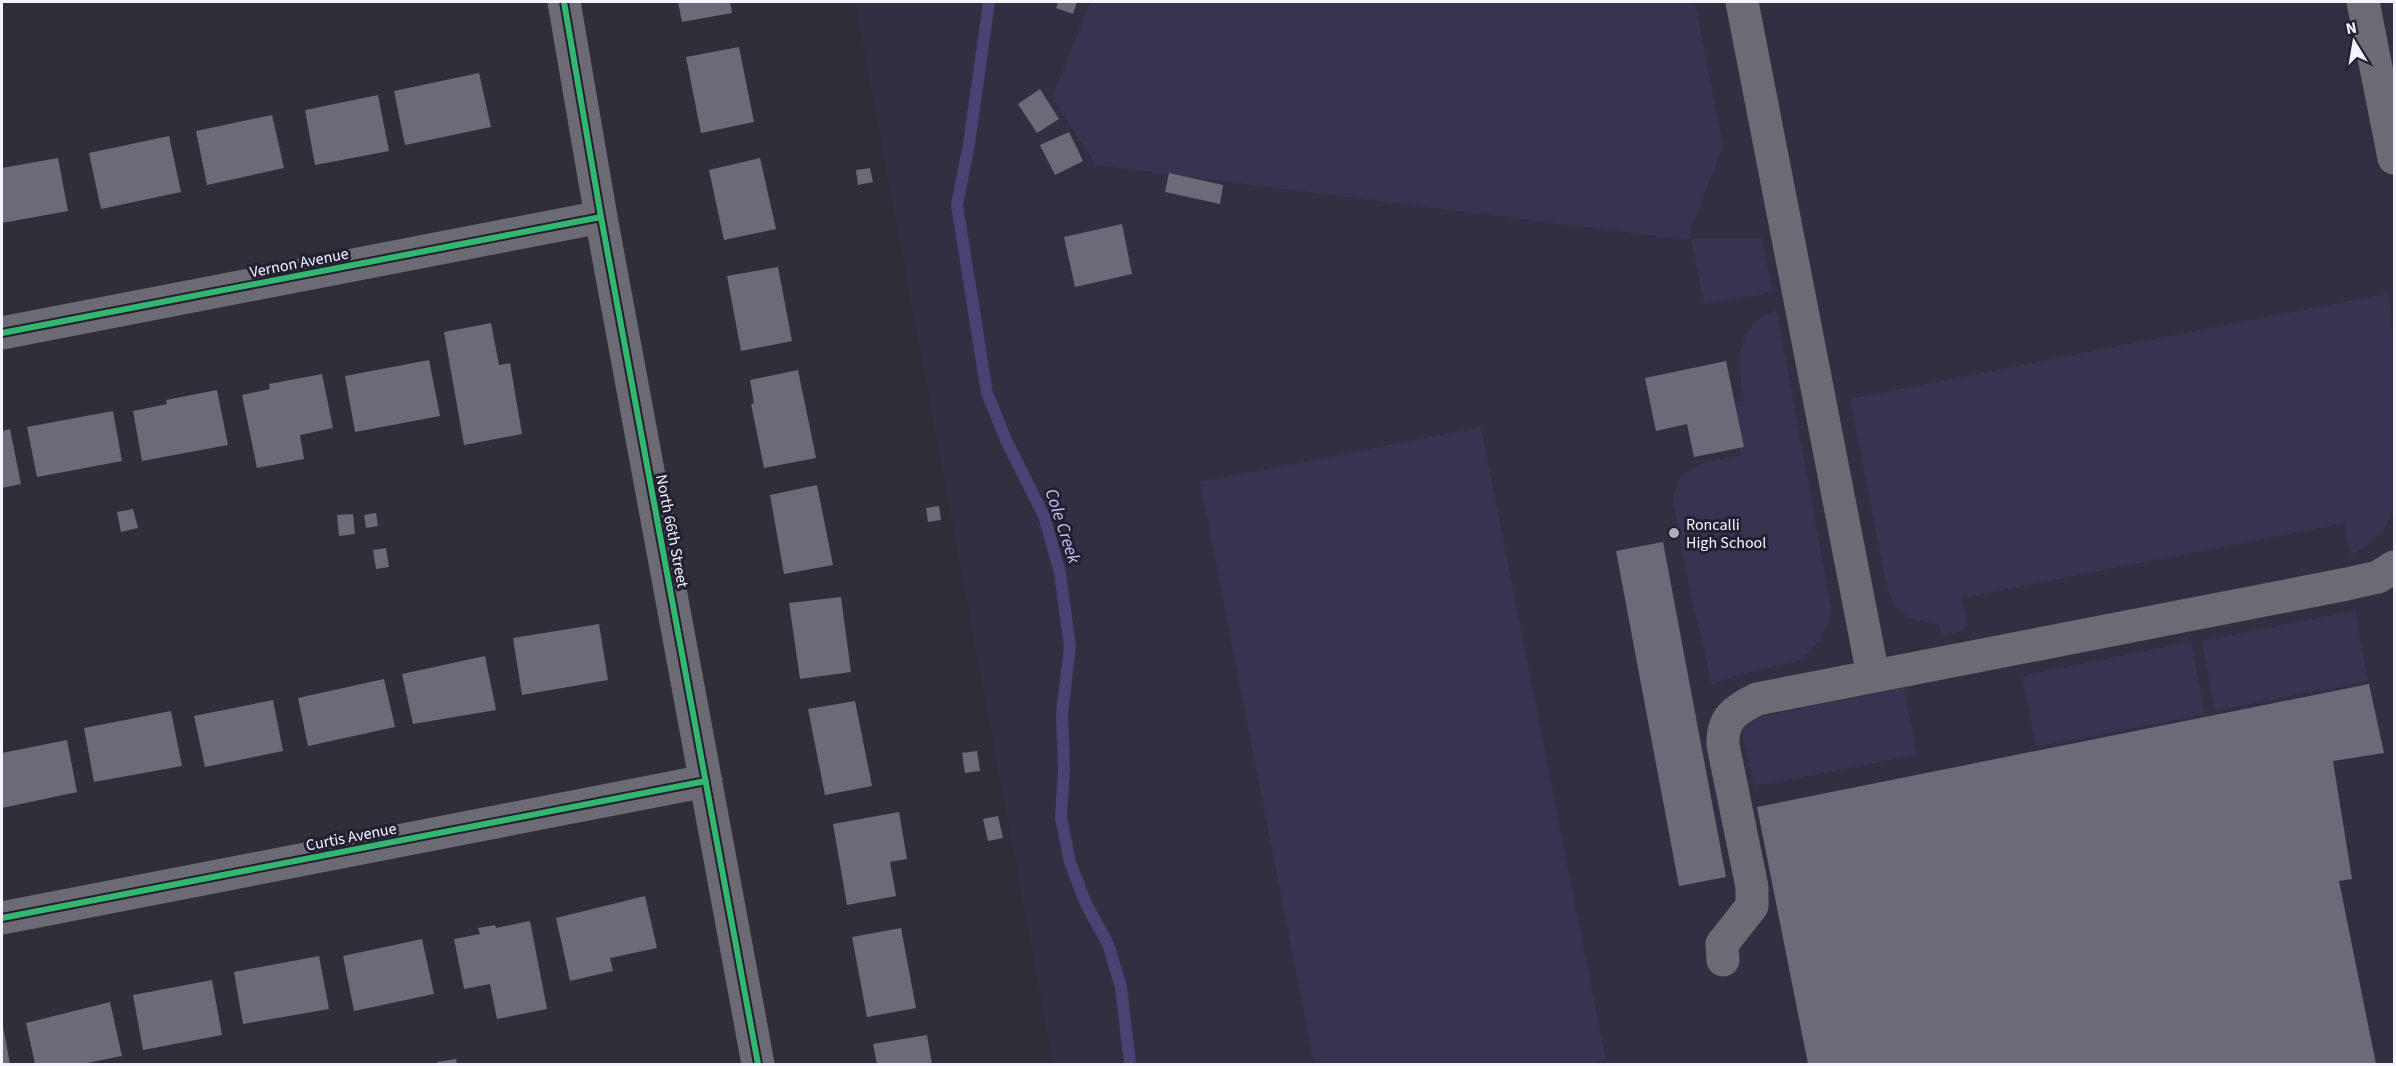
<svg xmlns="http://www.w3.org/2000/svg" width="2396" height="1066" font-family="'Source Sans 3',sans-serif">
<style>
.built{fill:#322f43}
.green{fill:#383351}
.lines{fill:none;stroke-linecap:round;stroke-linejoin:round}
.stream{stroke:#4a4272;stroke-width:12}
.building{fill:#6c6a79}
.minor{stroke:#6c6a73;stroke-width:33}
.cycleway-casing{stroke:#232131;stroke-width:10}
.cycleway{stroke:#33b770;stroke-width:6}
.poi-dot{fill:#afaeb9;stroke:#232131;stroke-width:2}
.labels{text-anchor:middle;stroke-width:6;stroke-linejoin:round;paint-order:stroke}
.street-label{font-size:16px;fill:#f4f3ff;stroke:#232131}
.poi-label{font-size:16px;fill:#f4f3ff;stroke:#232131;text-anchor:start}
.water-label{font-size:18px;font-style:italic;fill:#ccc6f8;stroke:#232131}
</style>
<rect width="100%" height="100%" fill="#302e38"/>
<!-- built -->
<path class="built" d="M855 2H2394V1064H1053Z"/>
<!-- green -->
<path class="green" d="M1090 2H1695L1723 146 1687 240 1096 165 1052 97Z
M1691 239H1762L1773 292 1704 304Z
M2389 293 2394 354V512L2381 534 2351 557 2344 523 1962 598 1967 625 1963 631 1941 636 1939 624 1915 620 1902 613 1892 602 1887 588 1850 399Z
M1777 310 1832 614 1819 641 1802 660 1737 675 1712 685 1690 591 1673 502C1677 462 1708 462 1741 455L1739 448 1744 447 1734 402 1744 401C1737 363 1734 325 1777 310Z
M1481 427 1606 1061 1588 1064H1314L1200 482Z
M2355 611 2368 681 2215 711 2202 641Z
M2191 642 2205 714 2036 747 2022 676Z
M1904 688 1917 755 1754 786 1742 732 1744 725 1756 717Z"/>
<g class="lines">
<!-- stream -->
<path class="stream" d="M989 2 969 144 957 205 987 393 1006 440 1044 516 1060 573 1070 647 1062 713 1064 769 1061 818 1070 862 1086 904 1108 944 1121 987 1130 1064"/>
</g>
<!-- building -->
<path class="building" d="M678 2H730L732 13 682 22Z
M1058 2H1077L1073 14 1056 8Z
M739 47 754 122 701 133 686 57Z
M479 73 491 127 405 145 394 91Z
M1040 89 1059 119 1037 133 1018 104Z
M378 95 389 151 315 165 305 110Z
M272 115 284 168 207 185 196 131Z
M1069 132 1083 161 1055 175 1040 145Z
M169 136 181 192 101 209 89 153Z
M58 158 68 211 2 223V168Z
M760 158 776 229 724 240 709 170Z
M870 168 873 182 858 185 856 170Z
M1169 173 1223 185 1220 204 1165 192Z
M1122 224 1132 274 1075 287 1064 237Z
M778 267 792 341 741 351 727 276Z
M491 323 499 365 510 363 522 434 464 445 444 332Z
M429 360 440 416 355 432 345 376Z
M1726 361 1744 447 1694 457 1687 424 1656 431 1645 378Z
M798 370 816 458 764 468 751 404 754 403 750 380Z
M322 374 333 428 300 435 304 459 257 468 242 395 270 389 269 384Z
M217 390 228 445 142 461 133 411 167 404 166 400Z
M113 411 122 461 37 477 27 427Z
M10 429 21 484 2 488V431Z
M817 485 833 565 784 574 770 495Z
M939 506 941 520 928 522 926 508Z
M133 509 138 528 121 532 117 512Z
M376 513 378 526 366 528 364 515Z
M353 514 355 534 339 536 337 515Z
M1663 542 1726 877 1679 886 1616 551Z
M386 548 389 567 376 569 373 550Z
M841 597 851 672 800 679 789 603Z
M599 624 608 680 522 695 513 638Z
M485 656 496 710 413 724 402 674Z
M384 679 395 727 308 746 298 698Z
M2369 684 2384 753 2333 761 2352 879 2339 881 2376 1064H1808L1757 807Z
M273 700 283 751 205 767 194 716Z
M855 701 872 786 825 795 808 709Z
M171 711 182 766 94 782 84 728Z
M67 740 77 792 2 808V753Z
M977 751 980 771 965 773 962 753Z
M899 812 907 859 890 862 896 896 847 905 833 824Z
M998 816 1003 838 988 841 983 819Z
M645 896 657 948 610 958 613 971 570 981 556 918Z
M530 921 547 1009 497 1019 490 984 464 989 454 939 480 934 478 928 495 925 496 928Z
M901 928 916 1008 867 1017 852 937Z
M422 939 434 994 354 1011 343 956Z
M319 956 329 1009 243 1024 234 972Z
M212 980 222 1035 143 1050 133 995Z
M110 1002 122 1056 82 1064H35L26 1023Z
M2 1026H3L10 1064H2Z
M927 1035 932 1064H877L873 1044Z
M456 1059 457 1064H438L437 1062Z"/>
<g class="lines">
<!-- minor -->
<path class="minor" d="M564 2 601 217 758 1064
M1742 2 1873 675
M2363 2 2394 158
M2 333 601 217
M2 918 706 781
M1723 960 1722 944 1752 906V887L1723 745C1722 718 1735 710 1757 699L2347 584 2378 577 2394 567"/>
<!-- cycleway casing -->
<g class="cycleway-casing">
<path id="cycleway" d="M564 2 601 217 758 1064
M2 333 601 217
M2 918 706 781"/>
</g>
<!-- cycleway -->
<use href="#cycleway" class="cycleway"/>
</g>
<!-- markers -->
<circle class="poi-dot" cx="1674" cy="533" r="6"/>
<g class="labels">
<!-- street labels -->
<g class="street-label">
<text transform="translate(299 262) rotate(-11)" y="6">Vernon Avenue</text>
<text transform="translate(673 531) rotate(79)" y="6">North 66th Street</text>
<text transform="translate(351 836) rotate(-11)" y="6">Curtis Avenue</text>
</g>
<!-- poi labels -->
<g class="poi-label">
<text x="1686" y="530">Roncalli<tspan x="1686" dy="18">High School</tspan></text>
</g>
<!-- water labels -->
<g class="water-label">
<text transform="translate(1063 526) rotate(72)" y="6">Cole Creek</text>
</g>
</g>
<!-- border -->
<rect width="2396" height="1066" fill="none" stroke="#f4f3ff" stroke-width="6"/>
<!-- north arrow -->
<g transform="translate(2354 42) rotate(349)" stroke="#232131" stroke-width="4.5" paint-order="stroke">
<path d="M0-4.5L10 22L0 15L-10 22Z" fill="#f4f3ff"/>
<text y="-9" font-size="16" font-weight="bold" text-anchor="middle" fill="#f4f3ff">N</text>
</g>
</svg>
